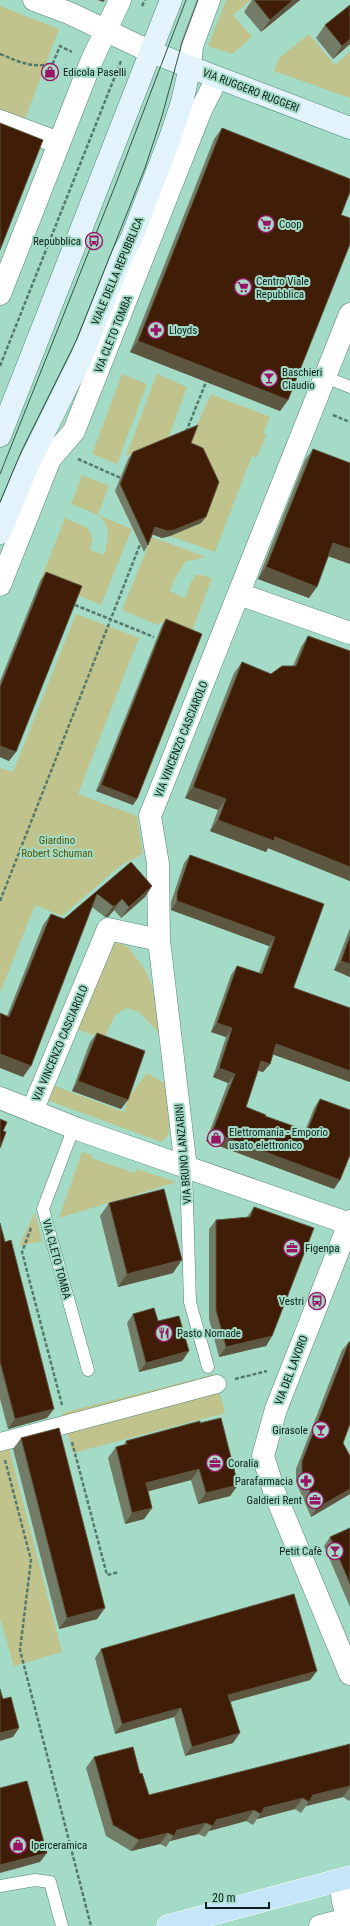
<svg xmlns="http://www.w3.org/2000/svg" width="350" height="1926" font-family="'Roboto Condensed',sans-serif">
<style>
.green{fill:#c0c38c}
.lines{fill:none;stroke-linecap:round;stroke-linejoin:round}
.service-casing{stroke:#518574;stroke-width:13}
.pedestrian-casing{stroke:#518574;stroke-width:19}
.minor-casing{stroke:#518574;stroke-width:23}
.tertiary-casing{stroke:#518574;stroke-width:23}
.secondary-casing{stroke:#518574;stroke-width:23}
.primary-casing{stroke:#fff;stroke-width:23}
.path{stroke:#557a6d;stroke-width:2.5;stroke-dasharray:4 2;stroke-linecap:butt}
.service{stroke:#fff;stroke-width:12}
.pedestrian{stroke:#fff;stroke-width:18}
.minor{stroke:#fff;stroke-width:22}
.tertiary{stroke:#fff;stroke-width:22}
.secondary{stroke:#e2f3fc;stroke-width:22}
.primary{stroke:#c4e6f8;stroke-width:22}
.tram{stroke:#345247;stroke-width:1}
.wall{fill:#727c66}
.shaded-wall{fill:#5d5640}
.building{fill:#3f1d06;stroke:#5d5640}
.labels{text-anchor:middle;stroke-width:4;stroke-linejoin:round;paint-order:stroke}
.poi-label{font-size:11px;fill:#0c211a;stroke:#a4dbc7;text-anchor:start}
.street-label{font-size:11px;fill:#0c211a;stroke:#a4dbc7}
.park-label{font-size:11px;fill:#555606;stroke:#a4dbc7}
</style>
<rect width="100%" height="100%" fill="#a4dbc7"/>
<!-- green -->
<path class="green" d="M226 0H251L233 15 252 37 232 54 208 46Z
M0 6 59 29 24 122 0 113Z
M309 34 335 65 350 52V98L274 71 279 58Z
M122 374 147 384 117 464 92 454Z
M157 374 187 387 167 442 126 456Z
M211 394 270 417 263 434 267 435 256 458 252 456 215 552 170 536 201 523 186 449Z
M82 475 109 486 98 515 132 529 101 605 41 579 65 518 88 528 93 539 90 550 104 555C115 518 102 516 71 504Z
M152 537 206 557 185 562 174 580 170 591 185 598 191 582 196 575H201L212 578 191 634 160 622 158 625 122 610Z
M76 614 139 638 78 794 137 816 143 854 120 866 62 916 35 905 0 993V768L13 772Z
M114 943 122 944 129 948 146 971 156 998 162 1036 139 1012 127 1008 115 1015 104 1039 75 1029 106 949Z
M147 1073 168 1085 170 1129 168 1136 161 1142 47 1100 52 1085 124 1112 129 1097Z
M82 1152 92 1155 91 1158 135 1173 136 1169 177 1182 59 1218Z
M35 1212 42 1241 19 1246Z
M215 1374 225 1413 73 1453 67 1432 9 1448 62 1652 14 1666 0 1618V1437L64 1420 62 1413Z"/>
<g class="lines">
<!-- service casing -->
<g class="service-casing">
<path id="service" d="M325 377 350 387
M74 1127 43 1209 88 1370
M186 1168 190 1302 208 1367
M0 1886 35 1880 50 1882 62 1926"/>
</g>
<!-- pedestrian casing -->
<g class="pedestrian-casing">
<path id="pedestrian" d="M0 1442 217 1384"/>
</g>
<!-- minor casing -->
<g class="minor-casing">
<path id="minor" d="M34 0 69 13 151 52
M190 67 192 46 209 0
M0 121 59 143
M0 294 91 62 120 0
M0 585 50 459 74 431 201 110 217 78
M239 594 350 633
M0 1098 80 1130 350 1224
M32 1111 108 929 159 940
M186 1168 159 940 158 864 150 816 350 314
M320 1926 348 1919 343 1902 340 1880"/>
</g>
<!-- tertiary casing -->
<g class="tertiary-casing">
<path id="tertiary" d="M350 1221 276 1409 263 1456 275 1494 350 1674"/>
</g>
<!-- secondary casing -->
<g class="secondary-casing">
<path id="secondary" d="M151 52 350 128
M0 436 171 0
M0 533 26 469 81 358 122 256 132 237 170 138 182 102 190 67"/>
</g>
<!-- primary casing -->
<g class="primary-casing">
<path id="primary" d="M168 1926 350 1877"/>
</g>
<!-- path -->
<path class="path" d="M142 6 145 0
M0 54C20 62 32 69 53 63L60 46 72 52
M0 366 121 61
M333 415 350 422
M186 432 206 382
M78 459 123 479
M75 605 154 637
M0 901 141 542
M31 1228 22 1252 62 1405
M235 1379 267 1371
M72 1442 107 1575 119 1572
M5 1460 31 1560 20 1650 91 1926"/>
<!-- service -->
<use href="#service" class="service"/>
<!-- pedestrian -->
<use href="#pedestrian" class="pedestrian"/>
<!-- minor -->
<use href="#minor" class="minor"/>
<!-- tertiary -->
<use href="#tertiary" class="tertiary"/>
<!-- secondary -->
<use href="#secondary" class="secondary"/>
<!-- primary -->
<use href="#primary" class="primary"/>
<!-- tram -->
<path class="tram" d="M0 474 115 186 186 0
M0 502 22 450 77 339 145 168 162 116 182 43 198 0"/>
</g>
<!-- wall -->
<path class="wall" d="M252 0H300L261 32 244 12Z
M350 5V44L333 59 316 38 325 25Z
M222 128 341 215 288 400 280 411 130 352 214 139Z
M191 443 206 517 201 523 170 536 162 538 153 534 148 545 144 552 115 491 128 459 133 452Z
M313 449 350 463V564L328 556 309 598 258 579 305 460Z
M46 572 9 761 0 757V681L40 581Z
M166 619 133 805 96 791 162 625Z
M308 636 350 651V881L268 848 266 852 210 831 218 810 185 798 234 673 242 662 271 674 293 666 301 647Z
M190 855 324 904 294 986V988L350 1008V1082L272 1054 270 1064 263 1072 258 1070 246 1107 265 1116 305 1131 314 1108 320 1099 340 1180 334 1189 206 1141 228 1083 213 1077 226 1037 211 1032 231 975 237 966 259 973 269 946 171 910V902L184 863Z
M131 862 152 886 145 897 121 918 114 910 108 917H105L92 907 23 1077 7 1016 43 925 51 914 64 919Z
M350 928V977L334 970Z
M97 1033 121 1109 72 1091 90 1042Z
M109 1203 173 1273 118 1287 100 1216Z
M254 1207 272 1336 266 1346 219 1357 209 1319V1229L216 1220 247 1217Z
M0 1223 47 1418 8 1429 0 1399Z
M133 1314 158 1321 189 1351 182 1361 139 1372 127 1323Z
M349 1342 343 1443 350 1494 311 1517 296 1482V1469L342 1350Z
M200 1423 238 1485 230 1496 198 1504 191 1480 148 1491 152 1508 144 1519 125 1524 108 1458 116 1447 124 1445 126 1441Z
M21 1438 105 1608 97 1619 59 1629 13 1449Z
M350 1528V1607L324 1546 330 1537Z
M101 1649 317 1671 310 1680 230 1702 233 1743 185 1756 174 1717 115 1734 95 1658Z
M350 1744V1800L349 1801 343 1797 306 1806 301 1813 295 1809 257 1819 253 1825 246 1821 209 1831 205 1837 198 1834 170 1841 166 1847 160 1844 131 1851 106 1836 86 1768 94 1757 140 1774 149 1795Z"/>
<!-- shaded-wall -->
<path class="shaded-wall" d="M98 0H105L103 2Z
M293 0H300L261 32 270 20Z
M350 39V44L333 59 342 46Z
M138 341 288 400 280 411 130 352Z
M206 517 201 523 170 536 162 538 151 534 155 527Z
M333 543 350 549V564L325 555Z
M266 567 317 587 309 598 258 579Z
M0 746 16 752 9 761 0 757Z
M101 785 137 799 133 805 96 791Z
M193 787 226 799 218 810 185 798Z
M218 820 275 837 350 867V881L268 848 266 852 210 831Z
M152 886 145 897 121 918 129 907Z
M122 899 114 910 108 917H105L113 906Z
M177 901 275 937 269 946 171 910Z
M341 961 350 964V977L334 970Z
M217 1023 232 1028 226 1037 211 1032Z
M276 1044 350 1071V1082L269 1053Z
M0 1054 31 1066 23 1077 0 1068Z
M261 1061 270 1064 263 1072 255 1070Z
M219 1068 235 1074 228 1083 213 1077Z
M78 1081 128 1100 121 1109 72 1091Z
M212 1132 340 1180 334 1189 206 1141Z
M182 1260 173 1273 118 1287 127 1274Z
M272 1336 266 1346 219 1357 226 1347Z
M189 1351 182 1361 139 1372 146 1363Z
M54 1409 47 1418 8 1429 15 1419Z
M199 1469 191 1480 138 1494 146 1483Z
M238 1485 230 1496 198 1504 206 1493Z
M350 1489V1494L311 1517 317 1508Z
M152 1508 144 1519 125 1524 132 1513Z
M105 1608 97 1619 59 1629 67 1618Z
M317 1671 310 1680 222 1704 228 1695Z
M181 1708 174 1717 115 1734 122 1724Z
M19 1728 13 1737 0 1741V1733Z
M240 1733 233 1743 185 1756 192 1747Z
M350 1786V1787L343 1797 306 1806 313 1795Z
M303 1798 295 1809 257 1819 264 1808Z
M254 1810 246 1821 209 1831 216 1820Z
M206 1823 198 1834 170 1841 177 1830Z
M168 1833 160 1844 131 1851 139 1840Z
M47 1853 40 1862 0 1873V1865Z"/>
<!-- building -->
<path class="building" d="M254 0H293L270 20Z
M350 5V39L342 46 325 25Z
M0 123 43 140 0 250Z
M222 128 350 179V192L341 215 350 218V244L288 400 138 341Z
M198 425 191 443 203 448 219 482 206 517 174 530 167 531 155 527 148 545 120 484 133 452Z
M313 449 350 463V549L333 543 317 587 266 567Z
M46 572 82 586 16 752 0 746V687Z
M166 619 202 634 137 799 101 785Z
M308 636 350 651V867L275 837 274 841 218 820 226 799 193 787 242 662 271 674 282 666H296Z
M190 855 324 904 294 986V988L350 1008V1071L276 1044 270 1064 261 1061 246 1107 266 1115 265 1116 307 1131 320 1099 350 1110V1155L340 1180 212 1132 235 1074 219 1068 232 1028 217 1023 237 966 262 974 275 937 177 901V893Z
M131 862 152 886 129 907 122 899 115 906H113L97 894 31 1066 0 1054V1013L9 1017 51 914 64 919Z
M350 936V964L341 961Z
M97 1033 145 1051 128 1100 78 1081Z
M0 1119 7 1122 3 1131 6 1132 0 1148Z
M164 1189 182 1260 127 1274 109 1203Z
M254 1207 314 1228 272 1336 226 1347 216 1310V1220L250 1217Z
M0 1223 5 1242 11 1240 54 1409 15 1419 0 1362Z
M154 1308 158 1321 179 1316 189 1351 146 1363 133 1314Z
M349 1342H350V1424L343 1443 350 1456V1489L317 1508 302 1473V1461Z
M221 1418 238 1485 206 1493 199 1469 146 1483 152 1508 132 1513 116 1447 127 1444 126 1441 200 1421V1423Z
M59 1428 105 1608 67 1618 21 1438Z
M350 1528V1584L330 1537Z
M294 1594 317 1671 228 1695 240 1733 192 1747 181 1708 122 1724 101 1649Z
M0 1689 3 1699 11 1697 19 1728 0 1733Z
M350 1744V1786L313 1795 309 1802 303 1798 264 1808 261 1814 254 1810 216 1820 213 1826 206 1823 177 1830 174 1836 168 1833 139 1840 113 1825 94 1757 133 1747 140 1774 142 1773 149 1795Z
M27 1781 47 1853 0 1865V1788Z"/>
<!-- icons -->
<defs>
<g id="shop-ring" transform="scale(0.9)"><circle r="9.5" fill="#a4dbc7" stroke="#9b1365" stroke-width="1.5"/><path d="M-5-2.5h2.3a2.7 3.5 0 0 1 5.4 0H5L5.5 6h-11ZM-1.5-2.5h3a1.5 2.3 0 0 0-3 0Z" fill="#9b1365"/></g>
<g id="supermarket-ring" transform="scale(0.9)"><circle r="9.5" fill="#a4dbc7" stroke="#9b1365" stroke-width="1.5"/><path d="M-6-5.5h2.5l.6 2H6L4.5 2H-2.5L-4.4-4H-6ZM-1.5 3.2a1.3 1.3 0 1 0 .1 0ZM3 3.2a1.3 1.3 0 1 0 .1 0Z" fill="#9b1365"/></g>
<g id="bus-ring" transform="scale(0.9)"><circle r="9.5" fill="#a4dbc7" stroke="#9b1365" stroke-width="1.5"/><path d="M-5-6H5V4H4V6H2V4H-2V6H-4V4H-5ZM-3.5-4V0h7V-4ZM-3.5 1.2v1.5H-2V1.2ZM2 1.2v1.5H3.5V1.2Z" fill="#9b1365"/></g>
<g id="pharmacy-ring" transform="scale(0.9)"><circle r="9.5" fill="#a4dbc7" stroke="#9b1365" stroke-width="1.5"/><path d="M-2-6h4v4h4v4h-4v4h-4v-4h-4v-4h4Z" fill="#9b1365"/></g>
<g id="bar-ring" transform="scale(0.9)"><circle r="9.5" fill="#a4dbc7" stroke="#9b1365" stroke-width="1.5"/><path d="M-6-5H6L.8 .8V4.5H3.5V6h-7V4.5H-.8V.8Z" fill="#9b1365"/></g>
<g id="office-ring" transform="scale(0.9)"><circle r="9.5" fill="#a4dbc7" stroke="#9b1365" stroke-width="1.5"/><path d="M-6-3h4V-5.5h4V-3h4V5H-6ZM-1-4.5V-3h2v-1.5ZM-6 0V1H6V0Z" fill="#9b1365"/></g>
<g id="restaurant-ring" transform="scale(0.9)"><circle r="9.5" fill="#a4dbc7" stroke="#9b1365" stroke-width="1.5"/><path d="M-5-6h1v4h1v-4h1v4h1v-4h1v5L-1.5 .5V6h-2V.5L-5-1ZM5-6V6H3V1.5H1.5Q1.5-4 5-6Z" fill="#9b1365"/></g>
</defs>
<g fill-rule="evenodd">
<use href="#shop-ring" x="50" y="72"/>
<use href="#supermarket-ring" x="266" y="224"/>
<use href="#bus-ring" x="94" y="241"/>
<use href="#supermarket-ring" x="243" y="287"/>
<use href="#pharmacy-ring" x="156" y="330"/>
<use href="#bar-ring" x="269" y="378"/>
<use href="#shop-ring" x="216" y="1138"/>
<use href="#office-ring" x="292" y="1248"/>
<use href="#bus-ring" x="317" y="1301"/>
<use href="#restaurant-ring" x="164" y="1333"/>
<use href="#bar-ring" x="321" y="1430"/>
<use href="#office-ring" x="215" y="1463"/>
<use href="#pharmacy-ring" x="306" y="1481"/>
<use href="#office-ring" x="315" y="1500"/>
<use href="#bar-ring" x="335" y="1551"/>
<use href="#shop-ring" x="18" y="1845"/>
</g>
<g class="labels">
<!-- poi labels -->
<g class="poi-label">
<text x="63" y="76">Edicola Paselli</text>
<text x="279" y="228">Coop</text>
<text x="81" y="245" text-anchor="end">Repubblica</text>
<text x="256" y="285">Centro Viale<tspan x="256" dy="13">Repubblica</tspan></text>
<text x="169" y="334">Lloyds</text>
<text x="282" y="376">Baschieri<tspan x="282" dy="13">Claudio</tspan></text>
<text x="229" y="1136">Elettromania - Emporio<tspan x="229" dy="13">usato elettronico</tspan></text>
<text x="305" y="1252">Figenpa</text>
<text x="304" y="1305" text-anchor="end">Vestri</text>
<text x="177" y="1337">Pasto Nomade</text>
<text x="308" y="1434" text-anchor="end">Girasole</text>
<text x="228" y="1467">Coralia</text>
<text x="293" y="1485" text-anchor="end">Parafarmacia</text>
<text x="302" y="1504" text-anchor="end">Galdieri Rent</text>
<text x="322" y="1555" text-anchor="end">Petit Cafè</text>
<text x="31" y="1849">Iperceramica</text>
</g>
<!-- street labels -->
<g class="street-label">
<text transform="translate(251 90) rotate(21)" y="4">VIA RUGGERO RUGGERI</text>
<text transform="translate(117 271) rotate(-67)" y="4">VIALE DELLA REPUBBLICA</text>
<text transform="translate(113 334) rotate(-68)" y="4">VIA CLETO TOMBA</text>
<text transform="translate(181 739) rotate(-68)" y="4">VIA VINCENZO CASCIAROLO</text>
<text transform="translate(60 1043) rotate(-67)" y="4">VIA VINCENZO CASCIAROLO</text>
<text transform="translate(183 1154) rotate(-95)" y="4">VIA BRUNO LANZARINI</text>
<text transform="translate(57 1259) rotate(75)" y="4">VIA CLETO TOMBA</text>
<text transform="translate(291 1370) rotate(-69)" y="4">VIA DEL LAVORO</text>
</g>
<!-- park labels -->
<g class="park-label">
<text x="57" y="844">Giardino<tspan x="57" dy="13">Robert Schuman</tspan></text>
</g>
</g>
<!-- scale -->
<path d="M206 1902v6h63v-6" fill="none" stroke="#0c211a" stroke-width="2"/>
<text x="212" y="1902" font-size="12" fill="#0c211a" stroke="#a4dbc7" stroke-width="3" paint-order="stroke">20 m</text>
</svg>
